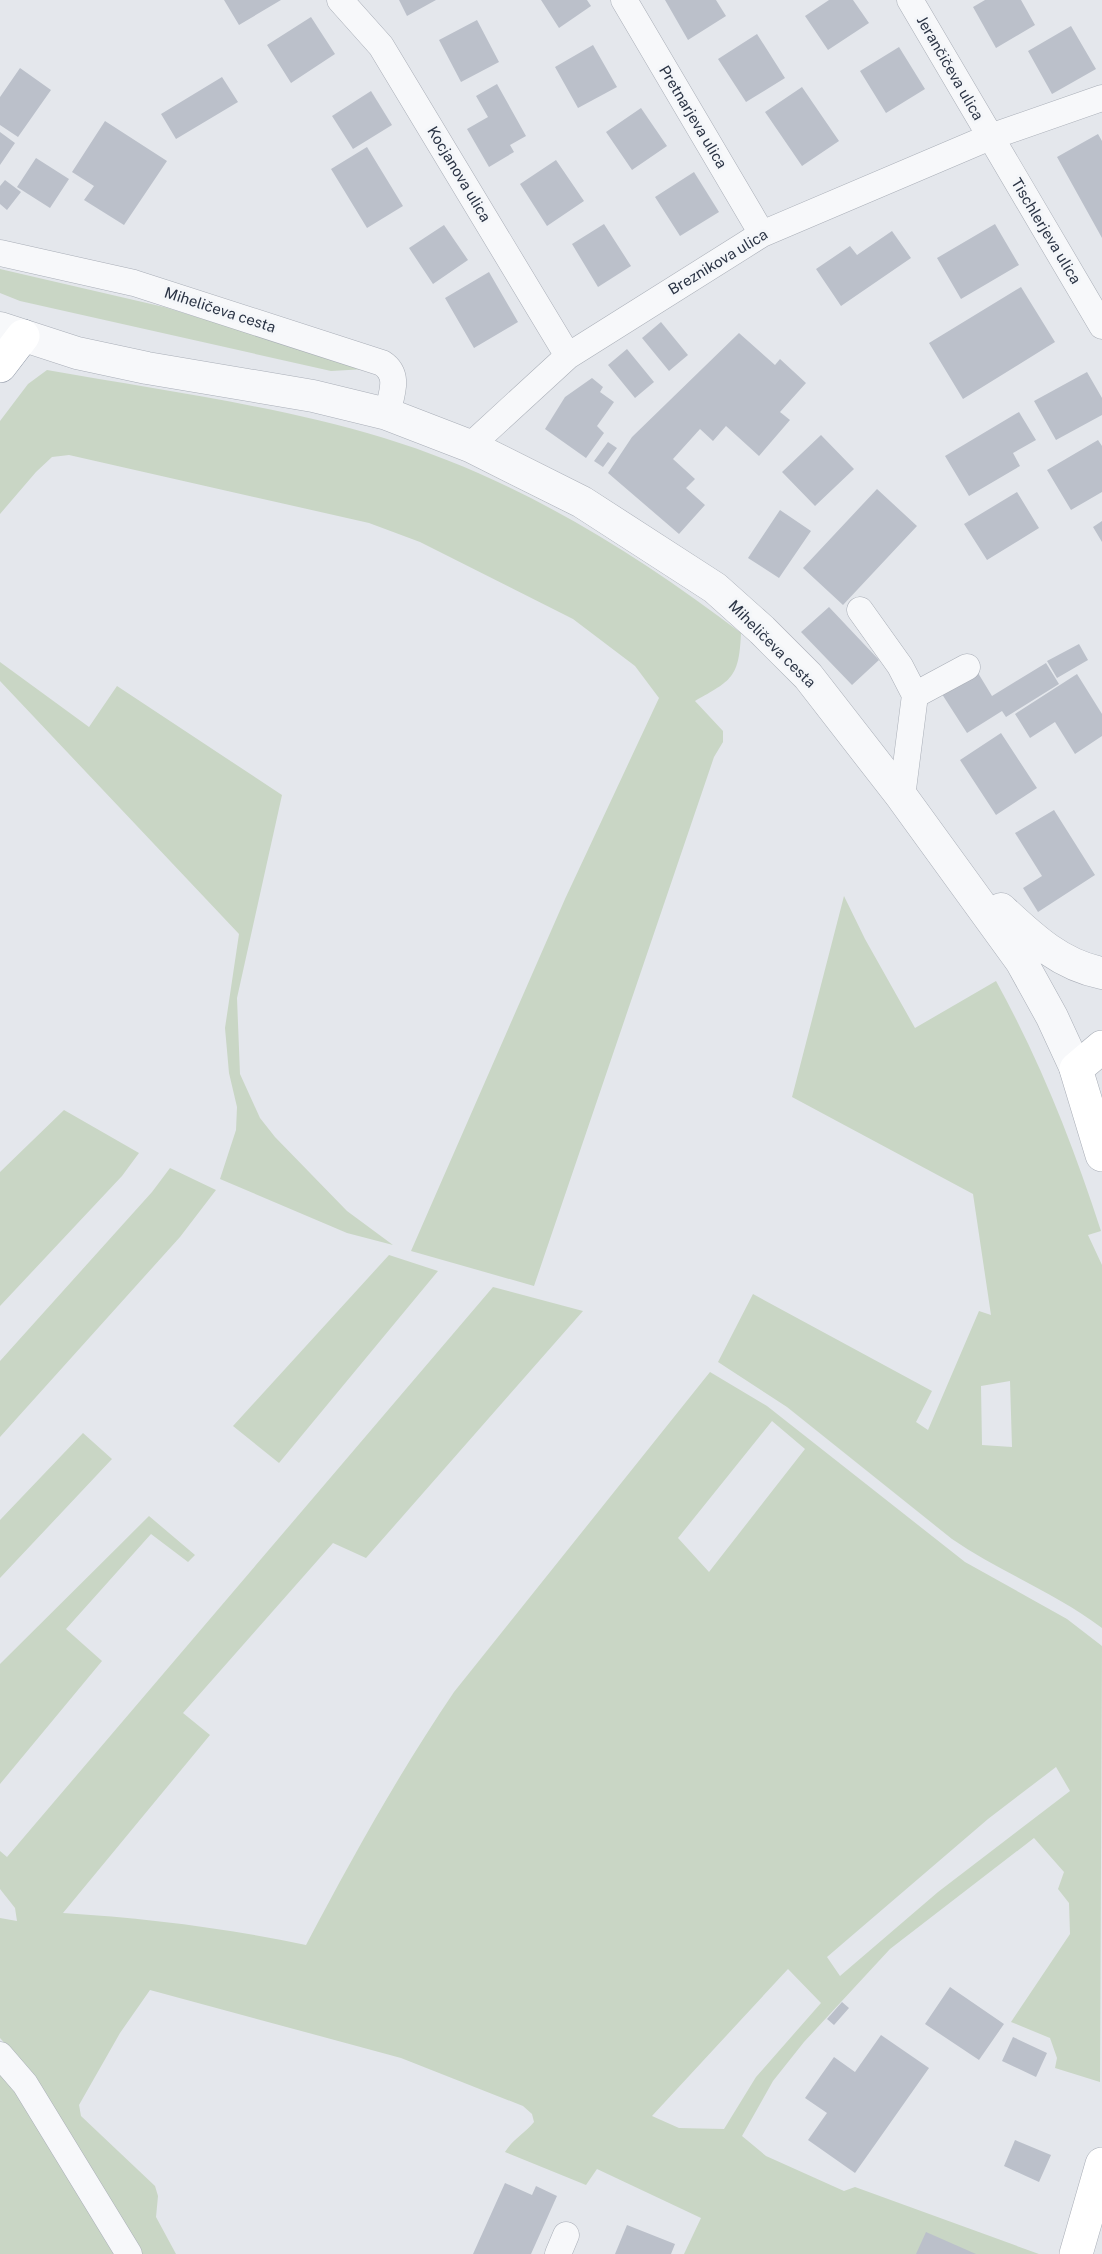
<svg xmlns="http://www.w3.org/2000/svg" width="1102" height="2254" font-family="'Public Sans',sans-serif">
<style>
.green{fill:#c9d6c5;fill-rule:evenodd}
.building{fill:#bbc0ca}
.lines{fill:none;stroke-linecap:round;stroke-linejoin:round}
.minor-casing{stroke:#a9aeb7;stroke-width:27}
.tertiary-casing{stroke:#a9aeb7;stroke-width:33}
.secondary-casing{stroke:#a9aeb7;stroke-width:34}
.motorway-casing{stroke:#8b94a3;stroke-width:34}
.minor{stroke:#f7f8fa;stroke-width:26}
.tertiary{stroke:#f7f8fa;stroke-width:32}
.secondary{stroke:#fff;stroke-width:33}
.motorway{stroke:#fff;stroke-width:33}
.labels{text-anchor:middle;stroke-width:6;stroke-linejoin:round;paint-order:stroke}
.street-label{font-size:15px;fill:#2b3445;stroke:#f4f6f9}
</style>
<rect width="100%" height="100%" fill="#e4e7ec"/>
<!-- green -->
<path class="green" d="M0 269 164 307 366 369 331 371 20 301 0 293Z
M47 370C159 390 275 405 384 438 515 478 633 551 741 633 739 678 732 680 695 701L723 731V742L714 757 534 1286 411 1251 565 899 659 698 635 666 573 619 420 542 369 523 69 455 52 457 36 472 0 514V421L28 384Z
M0 662 89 727 117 686 282 795 237 998 240 1074 260 1118 275 1137 347 1211 393 1245 347 1233 220 1179 236 1130 237 1107 229 1073 225 1028 239 934 0 681Z
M844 896 865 939 915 1028 996 981C1041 1063 1072 1142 1101 1231L1088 1235 1102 1265V1628C1056 1593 1000 1572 952 1539L787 1407 718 1362 753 1294 932 1391 916 1422 928 1430 979 1311 991 1315 973 1194 792 1097ZM1010 1381 1012 1447 982 1445 981 1386Z
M64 1110 139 1153 122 1176 0 1306V1172Z
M170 1168 216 1190 180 1237 0 1437V1361L152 1192Z
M389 1255 438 1271 279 1463 233 1426Z
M493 1287 583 1311 366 1558 333 1543 183 1713 210 1735 63 1913C144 1918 226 1928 306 1945 352 1858 399 1773 454 1692L710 1372 767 1406 965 1562 1067 1619 1102 1646 1100 2082 1055 2068 1057 2058 1050 2038 1011 2022 1070 1934 1069 1903 1058 1889 1064 1872 1034 1838 890 1949 804 2042 773 2081 742 2136 766 2156 844 2191 855 2187 1039 2254H684L701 2218 597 2169 586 2185 505 2152C513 2139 525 2133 534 2122L532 2114 523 2106 401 2058 150 1990 120 2033 79 2105 81 2116 155 2186 158 2196 156 2217 176 2254H136L24 2065 0 2038V1918L17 1921 15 1908 0 1889V1851L7 1857ZM772 1421 805 1449 709 1572 678 1538ZM1056 1767 1070 1791 938 1892 840 1976 827 1957 988 1819ZM788 1969 821 2003 756 2077 724 2129 679 2128 652 2116Z
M83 1433 112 1459 0 1578V1520Z
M149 1516 195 1555 188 1562 151 1534 66 1629 102 1661 0 1784V1664Z
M0 2067 120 2254H0Z"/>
<!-- building -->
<path class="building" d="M224 0H281L239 25Z
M399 0H436L407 16Z
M541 0H587L591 6 559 28Z
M665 0H716L726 16 688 40Z
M829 0H853L869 23 828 50 805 16Z
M985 0H1021L1035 25 996 48 973 7Z
M311 17 335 54 291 83 267 45Z
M477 20 499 62 461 82 439 40Z
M1071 26 1096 69 1052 94 1028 51Z
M757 34 785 78 746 102 718 59Z
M593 45 617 87 578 108 555 67Z
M899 47 925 89 886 113 860 71Z
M20 68 51 90 18 137 0 125V97Z
M222 77 238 102 176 139 161 114Z
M497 84 526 136 510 145 514 152 489 167 467 129 488 117 476 96Z
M802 87 839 141 802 166 765 112Z
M371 91 392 125 353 149 332 116Z
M641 108 667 146 632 170 606 132Z
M105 121 167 161 124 225 84 200 94 186 72 172Z
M0 132 15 143 0 165Z
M1098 134 1102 141V238L1057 157Z
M367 147 403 206 367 228 331 169Z
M36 158 69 179 50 208 17 187Z
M556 160 584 201 547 226 520 184Z
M694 172 719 212 680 236 655 197Z
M5 180 21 192 7 210 0 204V186Z
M604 224 631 266 598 287 572 244Z
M995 224 1019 265 961 299 937 258Z
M444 225 468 260 433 284 409 248Z
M892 231 911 258 841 306 816 269 850 246 857 255Z
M489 272 518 322 474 348 445 298Z
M1021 287 1055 342 963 399 929 343Z
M661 322 688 355 669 371 642 338Z
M739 333 775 365 780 359 806 383 780 412 790 420 759 456 726 426 713 441 700 429 673 459 695 479 686 488 705 505 679 534 608 473 632 437Z
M627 349 654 382 635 398 608 365Z
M1087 372 1102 398V415L1056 440 1034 401Z
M592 378 603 387 600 392 614 402 597 426 604 433 586 458 545 429 565 397Z
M1019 412 1036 440 1013 453 1020 466 969 496 945 456Z
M821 435 854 469 815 506 782 472Z
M1098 440 1102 446V492L1071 510 1047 470Z
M608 442 617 448 603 467 594 461Z
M877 489 917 526 843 605 803 568Z
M1017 492 1039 528 987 560 964 524Z
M780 510 811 531 779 578 748 558Z
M1102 521V542L1093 527Z
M829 607 879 660 852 685 801 632Z
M1079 644 1088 660 1057 678 1047 661Z
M1046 663 1059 684 1006 717 1002 711 967 733 940 691 975 668 992 696Z
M1077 674 1102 714V736L1075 754 1055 722 1030 738 1015 714Z
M1001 733 1037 788 996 815 960 760Z
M1054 810 1095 875 1038 912 1023 888 1042 876 1015 833Z
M950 1987 1004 2024 979 2060 925 2024Z
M842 2002 849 2008 834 2025 827 2019Z
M881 2035 929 2068 855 2173 808 2140 827 2113 805 2098 834 2057 855 2072Z
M1013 2037 1047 2053 1036 2077 1002 2061Z
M1015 2140 1051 2155 1039 2182 1004 2166Z
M505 2183 532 2195 536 2186 557 2196 531 2254H473Z
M627 2225 675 2244 671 2254H615Z
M926 2232 976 2254H916Z"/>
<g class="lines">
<!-- minor casing -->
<g class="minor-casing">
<path id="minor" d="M340 0 381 46 568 356
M624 0 762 234
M910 0 1102 326
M0 253 134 283 382 363C401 375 391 395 387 414
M470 446 568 356 762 234 990 137 1102 98
M860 610 900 666 915 695 902 797
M915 695 967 667
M0 2055 25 2084 129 2254
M558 2254 566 2235"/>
</g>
<!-- tertiary casing -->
<g class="tertiary-casing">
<path id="tertiary" d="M0 328 77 353 147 368 313 396 387 414 470 446 582 502 715 588 762 630 808 676 902 797 1021 961 1052 1017 1076 1069
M1001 909C1031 937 1060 965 1102 973"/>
</g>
<!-- secondary casing -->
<g class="secondary-casing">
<path id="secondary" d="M1102 1047 1076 1069 1102 1155
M1076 2254 1102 2164"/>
</g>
<!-- motorway casing -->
<g class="motorway-casing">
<path id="motorway" d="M0 366 23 336"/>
</g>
<!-- minor -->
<use href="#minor" class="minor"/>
<!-- tertiary -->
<use href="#tertiary" class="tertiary"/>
<!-- secondary -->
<use href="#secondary" class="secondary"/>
<!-- motorway -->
<use href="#motorway" class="motorway"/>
</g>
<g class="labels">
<!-- street labels -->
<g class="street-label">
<text transform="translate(950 68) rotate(60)" y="5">Jerančičeva ulica</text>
<text transform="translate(693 117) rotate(59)" y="5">Pretnarjeva ulica</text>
<text transform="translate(459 174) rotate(59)" y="5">Kocjanova ulica</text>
<text transform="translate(1046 231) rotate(59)" y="5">Tischlerjeva ulica</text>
<text transform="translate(718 262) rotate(-31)" y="5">Breznikova ulica</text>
<text transform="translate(220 310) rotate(18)" y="5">Miheličeva cesta</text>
<text transform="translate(772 644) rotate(45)" y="5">Miheličeva cesta</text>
</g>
</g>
</svg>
